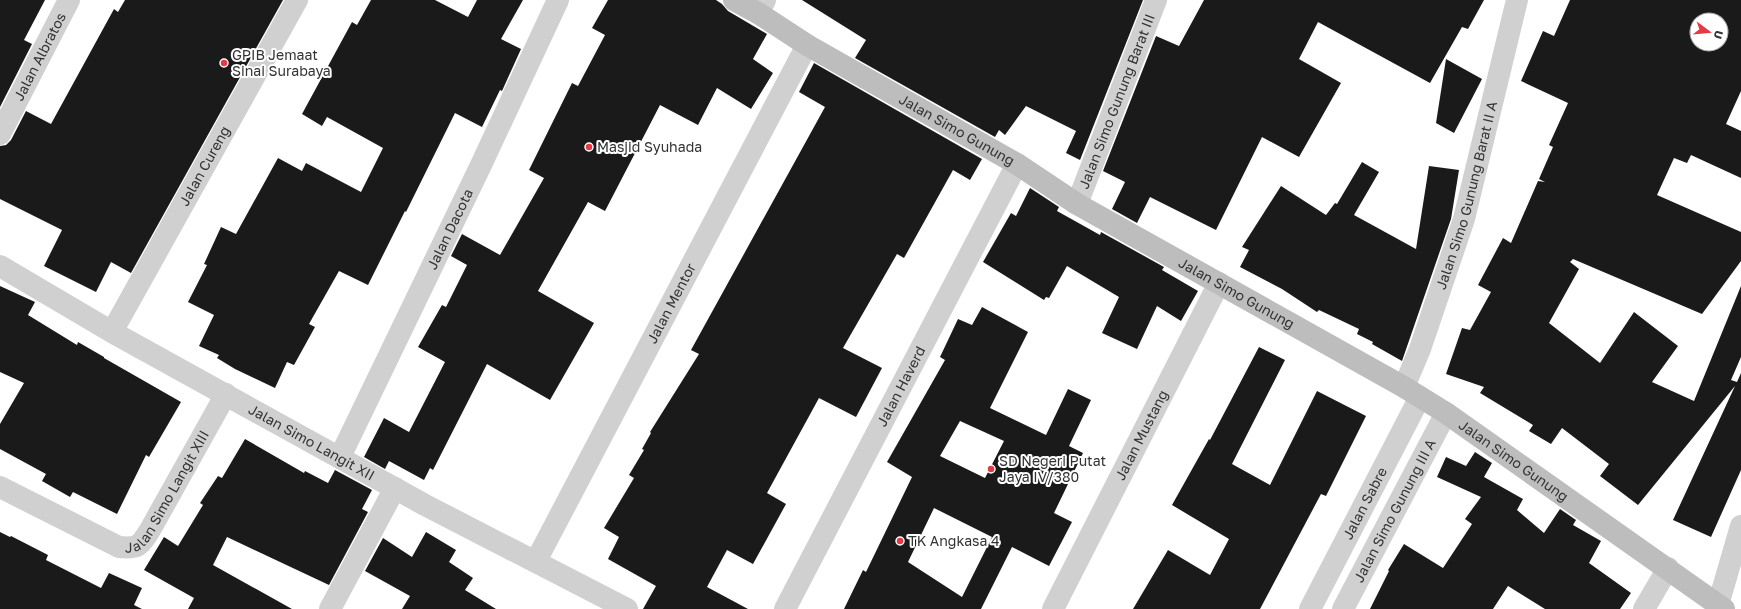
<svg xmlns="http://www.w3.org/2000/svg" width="1741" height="609" font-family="'Golos Text',sans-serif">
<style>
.building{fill:#1a1a1a;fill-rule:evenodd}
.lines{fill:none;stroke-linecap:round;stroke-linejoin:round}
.street{stroke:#d0d0d0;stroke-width:22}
.secondary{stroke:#bdbdbd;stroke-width:22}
.poi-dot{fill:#e63946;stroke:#fff;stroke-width:1.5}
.labels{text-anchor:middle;stroke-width:4;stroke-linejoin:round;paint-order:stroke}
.poi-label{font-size:14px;fill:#333;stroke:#fff;text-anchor:start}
.street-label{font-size:14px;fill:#333;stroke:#fff}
</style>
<rect width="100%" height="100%" fill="#fff"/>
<!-- building -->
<path class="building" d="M0 0H45L24 40 32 44 0 107Z
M125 0H283L131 273 111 262 96 292 44 266 62 230 0 199V146L6 145 11 140 26 111 51 124 114 9 118 12Z
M371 0H435L468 17 477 0H523L501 39 521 49 502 91 500 90 482 127 455 113 406 212 405 211 368 285 339 271 309 324 315 327 294 365 287 362 275 388 235 369 217 358 219 355 199 346 214 315 188 302 207 265 204 264 221 227 236 234 278 158 302 171 306 163 361 192 383 148 327 117 322 126 302 114 352 22 357 25Z
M608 0H716L722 4 728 11 767 34 753 59 773 73 751 109 717 88 698 125 660 105 605 211 588 202 538 291 594 323 550 400 487 364 433 470 430 468 424 480 389 461 385 469 364 457 384 418 409 432 445 362 418 347 442 305 446 307 467 265 451 256 462 234 500 255 544 178 529 170 572 83 578 86 605 35 592 28Z
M802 0H1143L1080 160 1066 153 1076 131 1026 106 1005 135 999 130 995 137 855 58 866 40Z
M1204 0H1484L1468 29 1462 27 1430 83 1318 22 1299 59 1341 83 1299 157 1262 137 1216 230 1150 197 1137 223 1112 209 1125 182 1103 171 1156 36 1179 46Z
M1570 0H1741V91L1726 124 1741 131V178L1691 155 1687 163 1674 158 1657 195 1741 232V261L1702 314 1573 259 1570 262 1579 269 1549 323 1600 363 1634 312 1678 346 1652 382 1694 401 1741 286V357L1731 380 1737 382 1741 373V470L1711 537 1673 520 1735 386 1638 505 1600 476 1609 464 1562 428 1551 444 1529 431 1533 425 1480 393 1484 387 1446 374 1462 328 1470 330 1491 292 1478 285 1503 238 1511 243 1538 181 1545 182 1539 179 1553 147 1549 145 1568 103 1521 81 1543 31 1554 36ZM1697 20H1721V44H1697Z
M1446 59 1482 79 1454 133 1436 123Z
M814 63 982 159 970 180 953 170 904 258 897 254 843 348 882 368 856 417 819 398 767 493 786 504 753 564 727 550 707 587 748 609H643L656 586 608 559 619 537 604 528 634 478 629 475 644 450 642 449 651 433 650 432 699 354 691 350 825 107 799 92Z
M1362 162 1379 172 1354 215 1416 249 1429 166 1459 170 1451 219 1402 361 1372 344 1373 342 1357 334 1359 329 1319 310 1317 312 1282 289 1240 267 1249 250 1242 247 1281 186 1326 215 1335 203 1337 204Z
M1030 188 1059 207 1057 211 1100 235 1101 232 1164 267 1162 270 1198 291 1181 321 1157 306 1137 349 1102 333 1119 297 1067 266 1049 298 1046 297 1044 300 983 262 1011 213 1016 216Z
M0 286 35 302 28 315 77 345 78 342 104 357V358L181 402 149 457 146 455 117 514 73 492 70 497 42 481 46 474 0 449V424L24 383 0 372Z
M982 307 1028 332 990 408 1046 435 1068 389 1091 400 1069 446 1083 453 1054 513 1072 522 1049 566 1012 547 981 609H844L863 570 866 572 912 477 887 462 945 360 940 357 958 319 972 325ZM960 421 1004 441 985 478 940 456ZM934 508 992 537 962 597 908 562Z
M1259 347 1285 360 1232 464 1270 485 1317 391 1366 416 1326 496 1321 494 1260 609H1133L1168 550 1210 575 1229 539 1172 505 1209 439 1210 440Z
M245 439 304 473 305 471 328 483 335 470 372 490 362 509 368 512 329 585 227 537 213 565 292 609H188L194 598 144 570 164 537 178 546 203 505 200 503 218 476 222 478Z
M1475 452 1492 463 1484 477 1523 499 1517 510 1544 533 1560 509 1576 520 1573 525 1601 541 1589 563 1631 593 1620 609H1545L1508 586 1493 609H1370L1389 571 1388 570 1404 544 1443 568 1472 524 1465 519 1481 497 1437 477 1446 457 1466 466Z
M0 532 10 537 11 536 48 555 46 560 101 588 109 573 142 588 134 605 142 609H0Z
M426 532 456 550 449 562 473 578 465 590 496 609H402L410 596 365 571 383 538 412 557Z"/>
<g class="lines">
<!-- street -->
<g class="street">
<path d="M758 13 765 0"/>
<path id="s1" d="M0 134 69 0"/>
<path id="s2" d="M1077 204 1156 0"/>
<path id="s3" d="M0 266 112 332 425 505 627 609"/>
<path id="s4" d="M112 332 297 0"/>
<path id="s5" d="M1404 387 1420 349 1464 219 1517 0"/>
<path id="s6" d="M340 457 481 165 558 0"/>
<path id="s7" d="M0 487 119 547C138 549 140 546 150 530L226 394"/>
<path id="s8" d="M536 561 807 45"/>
<path d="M1718 605 1741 526"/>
<path d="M330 609 395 488"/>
<path id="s9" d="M785 609 1017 164"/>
<path id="s10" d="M1053 609 1219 283"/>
<path id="s11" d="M1310 609 1420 397"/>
<path id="s12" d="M1343 609 1446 413"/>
<path d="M1644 609 1668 568"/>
</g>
<!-- secondary -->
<path class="secondary" id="s13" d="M734 0 758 13 807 45 1017 164 1077 204 1404 387 1446 413 1724 609"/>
</g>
<!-- markers -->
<g class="poi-dot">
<circle cx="224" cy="63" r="4"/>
<circle cx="589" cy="147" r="4"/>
<circle cx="991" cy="469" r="4"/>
<circle cx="900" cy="541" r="4"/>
</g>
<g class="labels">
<!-- poi labels -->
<g class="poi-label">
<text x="232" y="60">GPIB Jemaat<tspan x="232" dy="16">Sinai Surabaya</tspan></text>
<text x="597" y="152">Masjid Syuhada</text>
<text x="999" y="466">SD Negeri Putat<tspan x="999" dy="16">Jaya IV/380</tspan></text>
<text x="908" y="546">TK Angkasa 4</text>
</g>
<!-- street labels -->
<g class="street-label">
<text dy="5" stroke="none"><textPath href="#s1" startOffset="87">Jalan Albratos</textPath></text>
<text dy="5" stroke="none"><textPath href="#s2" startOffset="110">Jalan Simo Gunung Barat III</textPath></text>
<text dy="5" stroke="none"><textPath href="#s13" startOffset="258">Jalan Simo Gunung</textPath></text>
<text dy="5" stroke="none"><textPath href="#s4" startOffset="190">Jalan Cureng</textPath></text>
<text dy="5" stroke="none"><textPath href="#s5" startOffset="202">Jalan Simo Gunung Barat II A</textPath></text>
<text dy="5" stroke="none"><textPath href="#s6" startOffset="253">Jalan Dacota</textPath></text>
<text dy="5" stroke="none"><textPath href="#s13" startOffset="582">Jalan Simo Gunung</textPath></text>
<text dy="5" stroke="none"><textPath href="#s8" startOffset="291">Jalan Mentor</textPath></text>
<text dy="5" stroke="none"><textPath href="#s9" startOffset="251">Jalan Haverd</textPath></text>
<text dy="5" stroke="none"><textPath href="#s10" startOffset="195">Jalan Mustang</textPath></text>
<text dy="5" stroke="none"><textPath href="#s3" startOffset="358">Jalan Simo Langit XII</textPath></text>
<text dy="5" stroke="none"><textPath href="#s13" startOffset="906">Jalan Simo Gunung</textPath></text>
<text dy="5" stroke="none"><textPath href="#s7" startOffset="212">Jalan Simo Langit XIII</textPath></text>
<text dy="5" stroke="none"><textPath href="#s11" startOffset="119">Jalan Sabre</textPath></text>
<text dy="5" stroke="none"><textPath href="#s12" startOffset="111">Jalan Simo Gunung III A</textPath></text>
</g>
</g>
<!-- north arrow -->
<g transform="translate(1709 32) rotate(106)"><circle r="19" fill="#ffffff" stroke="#adadad"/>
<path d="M0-3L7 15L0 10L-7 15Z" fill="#e63946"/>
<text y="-6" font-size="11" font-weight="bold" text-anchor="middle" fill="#333333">U</text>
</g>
</svg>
